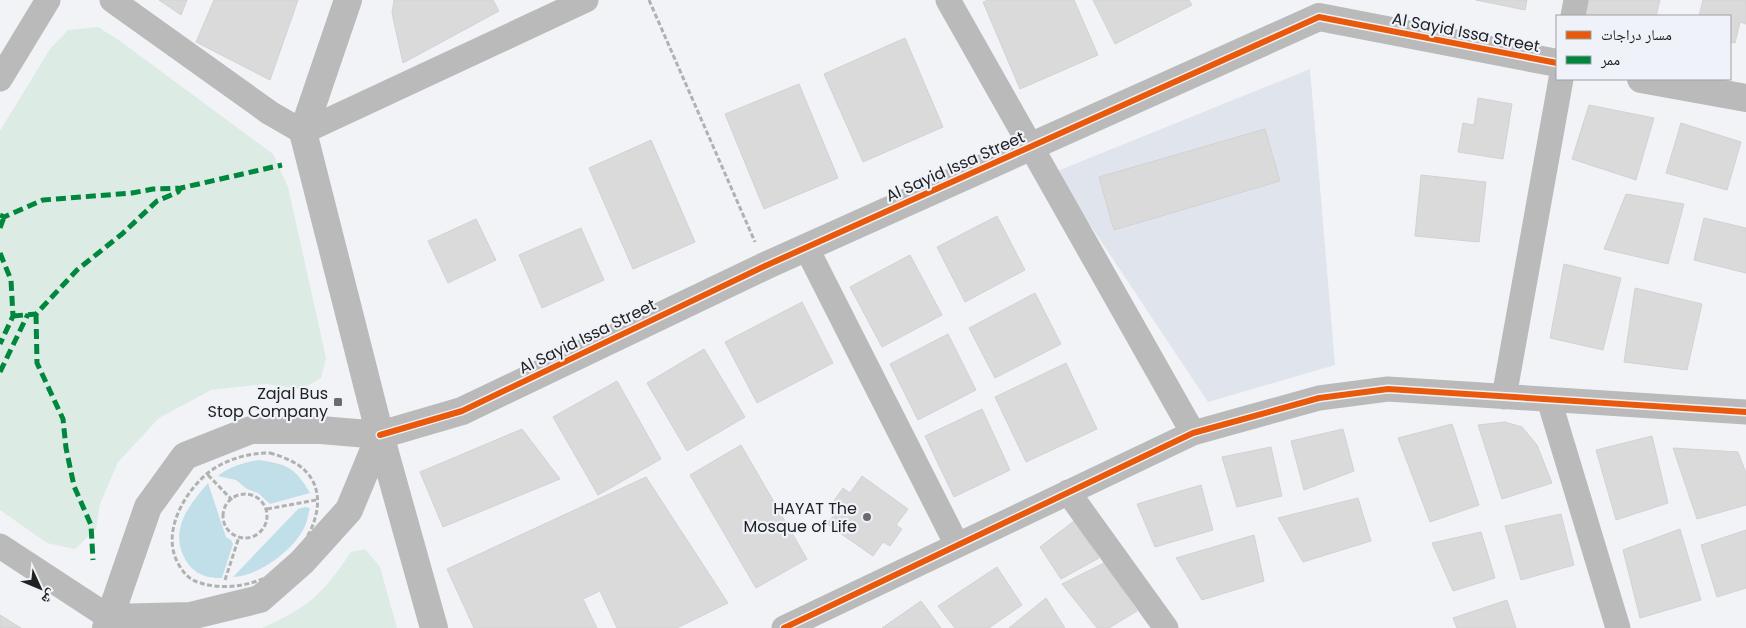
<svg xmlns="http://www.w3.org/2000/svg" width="1746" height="628" font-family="Poppins,'Noto Naskh Arabic',sans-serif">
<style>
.built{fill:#e0e4ed}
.green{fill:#dcebe3}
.water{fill:#c1dfe8}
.building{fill:#dadadb;stroke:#d2d2d3}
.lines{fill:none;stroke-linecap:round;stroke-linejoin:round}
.path{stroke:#b0b1b1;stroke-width:3;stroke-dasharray:5 2.5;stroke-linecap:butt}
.minor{stroke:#bababa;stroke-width:25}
.tertiary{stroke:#bababa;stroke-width:28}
.quiet{stroke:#00873e;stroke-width:5;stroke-dasharray:10 5;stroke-linecap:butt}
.cycleway-casing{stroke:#eff2f9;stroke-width:9}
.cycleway{stroke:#e8590c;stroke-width:6}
.poi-dot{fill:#6a6b6e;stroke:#eff2f9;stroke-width:2}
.labels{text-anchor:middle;stroke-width:4.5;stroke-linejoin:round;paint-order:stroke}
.street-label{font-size:16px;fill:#212224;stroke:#eff2f9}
.poi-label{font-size:16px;fill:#212224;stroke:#eff2f9;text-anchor:end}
</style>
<rect width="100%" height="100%" fill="#f1f3f7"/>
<!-- built -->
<path class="built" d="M1310 69 1335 365 1208 402 1055 172Z"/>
<!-- green -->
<path class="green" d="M98 27 120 41 273 154 288 187 326 358 321 378 302 389 266 384 211 390 159 418 118 462 100 504 96 529 75 549 47 543 0 510V131L50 49 68 30Z
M365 549 380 567 397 628H262C274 622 286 617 297 610 320 597 337 573 351 552Z"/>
<!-- water -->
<path class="water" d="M258 460C287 464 295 467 310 493L270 504 258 493 247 489 236 480 218 476C230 466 243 463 258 460Z
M208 483 226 537 231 540 233 544 222 578C216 578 208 578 203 575 186 569 176 546 180 529 183 512 197 496 208 483Z
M305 507 310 508C308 515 307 524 303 530 291 552 258 576 233 577L298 509Z"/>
<!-- building -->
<path class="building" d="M159 0H187L181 15Z
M214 0H298L270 80 196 42Z
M394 0H493L499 11 403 63 392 13Z
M988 0H1074L1098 55 1020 89 983 2Z
M1093 0H1189L1192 5 1115 44Z
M1476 0H1527L1525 10Z
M1588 0H1660L1656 16H1584Z
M1703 0H1746V24L1740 22 1735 43 1730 42V16H1699Z
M905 38 943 127 863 162 824 74Z
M799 84 838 178 764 209 725 114Z
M1478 98 1512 104 1503 159 1458 152 1463 123 1474 125Z
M1589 105 1654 118 1636 180 1572 159Z
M1681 123 1741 142 1727 190 1666 173Z
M1265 129 1280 181 1114 230 1099 177Z
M651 140 695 242 633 269 589 168Z
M1421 175 1486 182 1479 242 1415 236Z
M1626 194 1684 204 1668 264 1604 249Z
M997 216 1025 270 965 302 937 247Z
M1704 218 1746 228V273L1694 260Z
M476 219 496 260 448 283 428 241Z
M581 228 604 280 542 308 519 255Z
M910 255 942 315 882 347 850 287Z
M1564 264 1621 278 1603 350 1550 338Z
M1635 288 1702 304 1687 370 1624 362Z
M1035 293 1061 344 995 378 969 328Z
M802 302 833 363 757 403 725 342Z
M948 334 976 390 918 420 890 364Z
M704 349 745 417 687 451 647 383Z
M1066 363 1097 429 1026 462 995 397Z
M617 381 661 459 598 495 553 417Z
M982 409 1010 470 954 497 925 436Z
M1505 422 1522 427 1537 445 1552 483 1502 499 1478 425Z
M1452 424 1479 505 1430 522 1398 438Z
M522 429 560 479 443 527 420 472Z
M1343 429 1354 471 1304 490 1291 441Z
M1652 436 1668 503 1616 520 1596 450Z
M741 445 807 559 756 588 690 475Z
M1271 447 1282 496 1237 507 1222 457Z
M1673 448 1738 452 1746 473V505L1697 519Z
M862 476 908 509 896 525 902 529 890 546 883 542 873 556 827 524 838 510 831 505 843 488 850 493Z
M646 477 728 603 677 628H617L600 591 583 599 597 628H474L447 569Z
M1201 485 1213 530 1155 547 1137 504Z
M1358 498 1371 541 1303 562 1278 518Z
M1561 514 1574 565 1521 580 1505 526Z
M1074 521 1099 558 1061 579 1040 547Z
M1680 529 1701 600 1640 618 1623 550Z
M1746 530V588L1717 597 1701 545Z
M1481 532 1495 578 1453 591 1432 543Z
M1254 535 1264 581 1202 600 1176 558Z
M1104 563 1137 611 1109 628H1097L1062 584Z
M997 567 1022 605 989 628H955L938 606Z
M1046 598 1065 628H1009Z
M1507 600 1516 628H1457L1453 618Z
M921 601 941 628H882Z
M0 615 21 628H0Z"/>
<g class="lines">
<!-- path -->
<path class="path" d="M649 0 755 242
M270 453C280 456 292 460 301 467 336 495 309 546 281 568 259 586 221 592 195 581 188 578 183 572 179 565 160 534 184 492 209 472 227 459 248 453 270 453Z
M208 475 232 500
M223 516a22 22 0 1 1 44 0a22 22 0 1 1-44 0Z
M267 509 316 500
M225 580 239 537"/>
<!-- minor -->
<path class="minor" d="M112 0 270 113 303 132 586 0
M948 0 1193 433
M1573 16 1576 0
M0 79 48 0
M806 247 957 545
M1504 397 1561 79
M1549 400 1618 628
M1068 492 1166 628
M0 546 110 618
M784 628 1193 433 1319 398 1388 389 1746 412"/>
<!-- tertiary -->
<path class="tertiary" d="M348 0 303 132 380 435 434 628
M1641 79 1746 98
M380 435 462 411 765 266 1319 17 1557 63
M106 628 148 507 185 456 251 430H321L380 435 349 510 302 562 260 599 190 616 110 618"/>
<!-- quiet -->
<path class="quiet" d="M0 215 4 217 43 200 132 193 153 189 181 188 282 165
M0 228 4 217
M0 253 11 280 13 316 0 344
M36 314 37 363 63 419 66 448 74 486 91 525 93 560
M13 316 36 314 77 270 122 234 157 201 178 192 180 189
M0 372 28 314"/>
<!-- cycleway casing -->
<g class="cycleway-casing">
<path id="cycleway" d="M380 435 462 411 765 266 1319 17 1557 63
M784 628 1193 433 1319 398 1388 389 1746 412"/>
</g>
<!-- cycleway -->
<use href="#cycleway" class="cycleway"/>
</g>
<!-- markers -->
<g class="poi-dot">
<rect x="333" y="397" width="10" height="10" rx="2.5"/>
<circle cx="867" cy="517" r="5"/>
</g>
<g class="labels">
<!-- street labels -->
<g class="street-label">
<text transform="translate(1466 32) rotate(11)" y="6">Al Sayid Issa Street</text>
<text transform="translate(955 166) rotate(-24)" y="6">Al Sayid Issa Street</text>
<text transform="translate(587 336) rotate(-26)" y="6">Al Sayid Issa Street</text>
</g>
<!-- poi labels -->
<g class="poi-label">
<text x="328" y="399">Zajal Bus<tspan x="328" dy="18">Stop Company</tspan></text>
<text x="857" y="514">HAYAT The<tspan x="857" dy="18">Mosque of Life</tspan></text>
</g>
</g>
<!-- legend -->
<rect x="1556" y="15" width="175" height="65" fill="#eff2f9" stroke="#9d9fa4"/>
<rect x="1566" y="31" width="25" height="8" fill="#e8590c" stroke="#9d9fa4"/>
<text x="1601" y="40" font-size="15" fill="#212224">مسار دراجات</text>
<rect x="1566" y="56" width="25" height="8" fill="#00873e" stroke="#9d9fa4"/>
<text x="1601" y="65" font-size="15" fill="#212224">ممر</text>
<!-- north arrow -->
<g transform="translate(40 588) rotate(134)" stroke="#eff2f9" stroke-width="4" paint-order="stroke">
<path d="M0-4L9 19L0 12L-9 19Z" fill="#212224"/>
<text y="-8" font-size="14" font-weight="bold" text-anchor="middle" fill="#212224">ش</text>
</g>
</svg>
